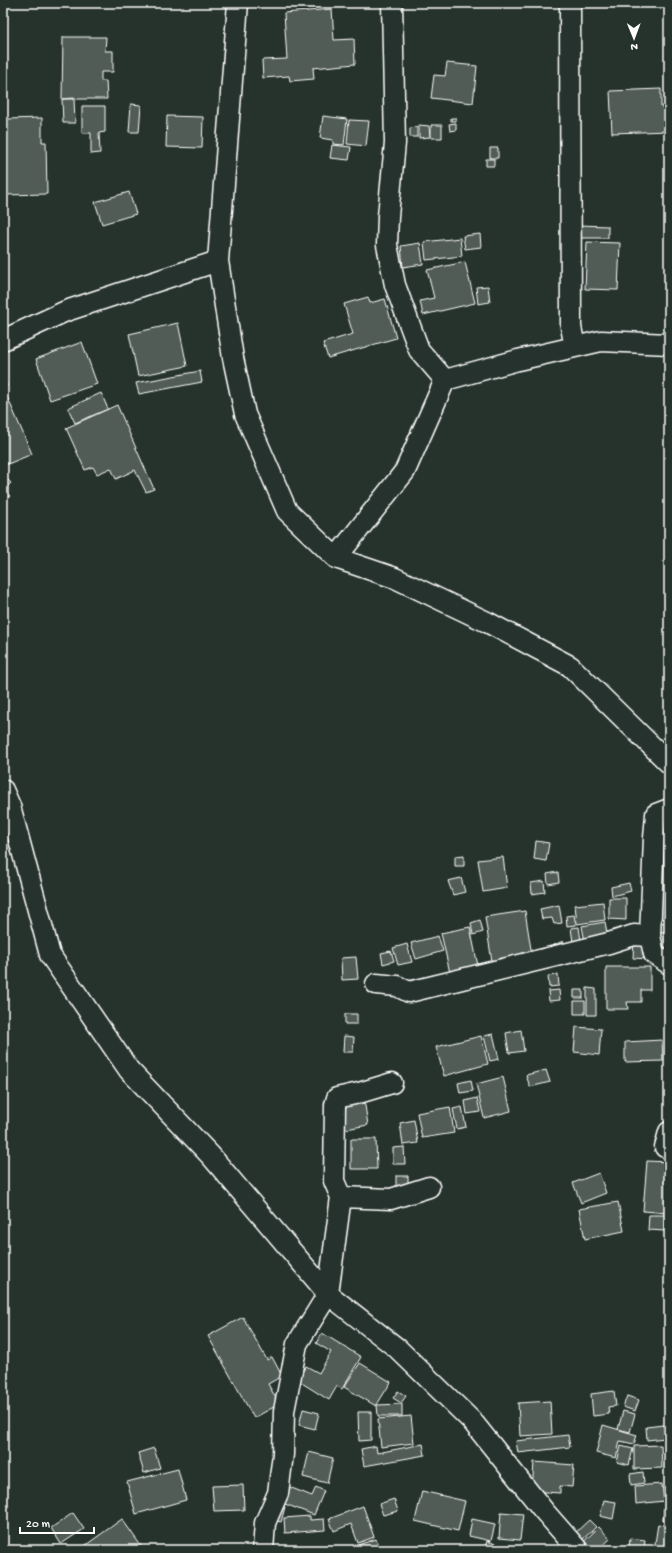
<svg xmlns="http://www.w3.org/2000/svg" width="672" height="1553" font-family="'Gochi Hand',sans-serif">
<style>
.building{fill:#515c57;stroke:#fff}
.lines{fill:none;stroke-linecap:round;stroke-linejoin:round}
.street-casing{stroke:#fff;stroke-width:23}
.street{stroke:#26332d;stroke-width:20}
</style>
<rect width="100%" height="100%" fill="#26332d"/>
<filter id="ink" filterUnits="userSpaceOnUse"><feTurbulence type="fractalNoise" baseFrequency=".025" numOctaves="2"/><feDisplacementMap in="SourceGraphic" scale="8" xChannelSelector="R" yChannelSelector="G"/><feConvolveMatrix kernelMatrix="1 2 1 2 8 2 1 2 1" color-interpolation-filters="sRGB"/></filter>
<g filter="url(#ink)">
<!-- building -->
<path class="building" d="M332 9 334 40 354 39 355 64 313 68 314 79 290 81 289 76 263 78 262 60 287 59 284 13Z
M63 37H106L105 51H113V72H101V81H106L107 99H62Z
M447 63 477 66 473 103 431 98 434 75 445 76Z
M661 89V107H668L669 131 612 133 610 91Z
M74 98 75 123H63L62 99Z
M131 104 141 105 139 132H129Z
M82 106H105V132L99 133 100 153 91 154V133H82Z
M167 116 203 117 202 148 166 147Z
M323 116 347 119 344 145 333 144V140L320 138Z
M42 118V142H46L47 194 4 195 3 144H7V119Z
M451 118H456V121H451Z
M349 120 369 121 366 146 347 144Z
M456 123V130L450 131 449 124Z
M419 125 429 126 430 137 419 138Z
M431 125H442V138H431Z
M417 127V137H410V128Z
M332 145 351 147 349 160 330 158Z
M490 148H498V158H490Z
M486 159H494V166H486Z
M129 192 136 214 102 224 95 202Z
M578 225 608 226V238H578Z
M480 234 481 247 465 249 463 236Z
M460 238 462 256 426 260 424 242Z
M587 242 620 243 618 290 585 289Z
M420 243 423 264 403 267 401 246Z
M465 262 475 303 423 315 420 301 434 298 427 270Z
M488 286 490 302 478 304 476 287Z
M368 297 370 303 385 299 396 338 328 358 323 343 353 334 344 304Z
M178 323 187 366 138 376 129 334Z
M82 342 97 384 50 400 36 359Z
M200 371 202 382 139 394 136 383Z
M3 376 7 386 3 387 32 454 3 466Z
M101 393 108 409 75 423 68 408Z
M117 405 154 489 146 492 135 470 116 479 111 468 97 474 93 467 85 470 66 428Z
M3 475 11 483 4 490 10 496 3 503Z
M662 823H669V834H663Z
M662 835H669V845H662Z
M536 841 549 843 546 861 534 859Z
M464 855V866H455V856Z
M503 857 507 888 483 892 478 860Z
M558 872 559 882 548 884 547 874Z
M461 878 465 892 453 895 448 881Z
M544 881 545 892 532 894 531 883Z
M629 883 631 891 612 896 611 887Z
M658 884 669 885V919L656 918Z
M609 898H626V920L609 919Z
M603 902 605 920 577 924 575 905Z
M559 905 562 923 554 924 552 918 542 919 540 909Z
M525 911 532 956 492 962 485 917Z
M574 915 576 925 567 926 566 916Z
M480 920 483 932 473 935 471 923Z
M605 922 608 939 585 942 582 926Z
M656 922 666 923V932L655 931Z
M470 927 478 966 450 973 441 933Z
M579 927 581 941 573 942 571 928Z
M656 933H669V947L657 948Z
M438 936 443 951 416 959 411 943Z
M634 939H648V959L633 958Z
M563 941 567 949 554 954 550 947Z
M407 944 412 962 398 965 393 948Z
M391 951 394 961 383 964 381 953Z
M356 957 358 979 342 980 341 958Z
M606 967H650V990H641V1002H627L628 1009H606Z
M558 975 559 986 549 987 548 976Z
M587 988 596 989V1015H587Z
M559 990 560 1000 549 1001 548 991Z
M574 990H583V998H574Z
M574 1001H585V1014H574Z
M345 1014H357V1024H345Z
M576 1027 601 1029 599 1055 574 1052Z
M521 1030 524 1051 509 1053 506 1033Z
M493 1034 499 1059 490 1061 484 1036Z
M344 1036 354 1037 353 1052H343Z
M481 1036 488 1064 444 1076 436 1047Z
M662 1040 663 1061 625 1062V1042Z
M546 1070 550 1082 530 1087 526 1075Z
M503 1077 511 1111 484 1118 476 1084Z
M471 1080 473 1091 460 1093 458 1083Z
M477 1098 480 1112 467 1114 465 1101Z
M364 1099 368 1125 346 1129 341 1102Z
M450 1107 454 1133 422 1138 417 1113Z
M462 1107 466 1127 457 1129 453 1109Z
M414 1120 418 1143 403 1145 400 1123Z
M351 1139H376L377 1169H351Z
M404 1147 405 1164H393V1148Z
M647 1161 669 1162 668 1213 643 1211Z
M599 1173 606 1193 581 1203 573 1183Z
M396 1176H408V1185L396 1186Z
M618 1202 624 1231 585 1239 579 1209Z
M649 1215H666L665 1231 648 1230Z
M243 1317 267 1360 272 1357 282 1376 268 1384 279 1404 254 1418 208 1336Z
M322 1333 361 1357 342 1389 337 1386 329 1400 297 1380 306 1366 319 1373 331 1352 316 1343Z
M360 1363 391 1382 376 1406 344 1387Z
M666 1390H669V1416H667Z
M398 1391 406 1396 401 1403 393 1398Z
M614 1391 616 1406 608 1407 609 1414 593 1416 591 1394Z
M627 1396 639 1400 635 1411 623 1407Z
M550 1401 552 1434 520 1436 518 1403Z
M402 1404V1416H378L377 1405Z
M303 1409 319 1413 315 1429 299 1425Z
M623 1411 635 1414 630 1432 618 1429Z
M358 1412H371V1440L359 1441Z
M411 1416 414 1443 381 1447 378 1419Z
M603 1425 637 1435 634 1444 620 1441 616 1458 596 1453Z
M664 1425 665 1438 647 1440 646 1427Z
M568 1435 570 1447 518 1453 516 1441Z
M423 1444 425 1455 364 1466 361 1449 376 1446 377 1453Z
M661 1445 662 1468 634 1469V1446Z
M621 1446 633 1449 629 1465 617 1462Z
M154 1448 160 1468 144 1473 138 1453Z
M309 1452 333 1458 327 1483 303 1477Z
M534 1462 574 1465 572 1487 560 1486V1493L532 1491Z
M178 1469 186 1500 136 1514 127 1482Z
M643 1472 644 1483 631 1485 630 1474Z
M662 1484 664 1501 636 1504 635 1486Z
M243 1485 244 1510 214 1511 212 1486Z
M284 1485 312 1496 316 1487 324 1491 314 1515 277 1501Z
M422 1491 465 1501 458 1531 415 1521Z
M394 1499 398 1511 383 1515 379 1504Z
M604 1500 616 1502 613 1519 600 1516Z
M275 1504 285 1507 281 1522 271 1519Z
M664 1505H669V1521L663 1520Z
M363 1506 374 1537 358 1543 351 1524 334 1531 329 1519Z
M501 1512 523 1514 520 1540 499 1538Z
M73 1513 84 1529 61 1544 51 1528Z
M310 1516V1520L324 1519 325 1530 285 1533 284 1518Z
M122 1519 141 1546 135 1550H79Z
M472 1519 495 1524 491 1541 469 1536Z
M589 1520 596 1527 582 1540 575 1533Z
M658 1524 669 1526V1550H654Z
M599 1527 610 1539 599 1549 600 1550H583L579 1546Z
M630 1538 645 1540 644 1550H629Z
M376 1539 379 1550H360L358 1545Z
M487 1541 513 1550H484Z"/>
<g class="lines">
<!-- street casing -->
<g class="street-casing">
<path id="street" d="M238 3 218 261 233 358 245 414 287 511 336 558 395 578 487 622 570 666 669 763
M392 3 395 143 388 216 387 245 395 285 419 350 445 380
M570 3 571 327 575 347
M3 340 66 311 218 261
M336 558 405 471 445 380 518 360 601 341 669 344
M3 790 10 806 50 955 129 1070 211 1156 328 1294 397 1348 472 1421 544 1511 578 1550
M669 809 656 814 654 838 650 936 654 954 669 964
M376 984 397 986 409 992 609 943 634 935 650 936
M392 1083 359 1093 337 1098 335 1105 334 1181 341 1197 391 1199 429 1187
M669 1132 665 1147H669
M263 1550 265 1523 278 1493 283 1454 284 1411 297 1344 328 1294 341 1197"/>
</g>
<!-- street -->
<use href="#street" class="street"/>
</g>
</g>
<!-- margin -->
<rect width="672" height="1553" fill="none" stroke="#26332d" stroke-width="16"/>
<rect x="8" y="8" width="656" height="1537" fill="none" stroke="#fff" stroke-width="1.5" filter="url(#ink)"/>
<!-- north arrow -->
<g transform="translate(634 38) rotate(179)" stroke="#26332d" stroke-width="3" paint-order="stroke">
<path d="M0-3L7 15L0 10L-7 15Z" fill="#ffffff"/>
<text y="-6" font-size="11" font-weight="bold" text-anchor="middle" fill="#ffffff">N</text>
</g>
<!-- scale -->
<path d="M20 1527v6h74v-6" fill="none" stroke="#ffffff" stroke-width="2"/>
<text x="26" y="1527" font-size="12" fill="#ffffff" stroke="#26332d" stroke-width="3" paint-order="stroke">20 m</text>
</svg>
